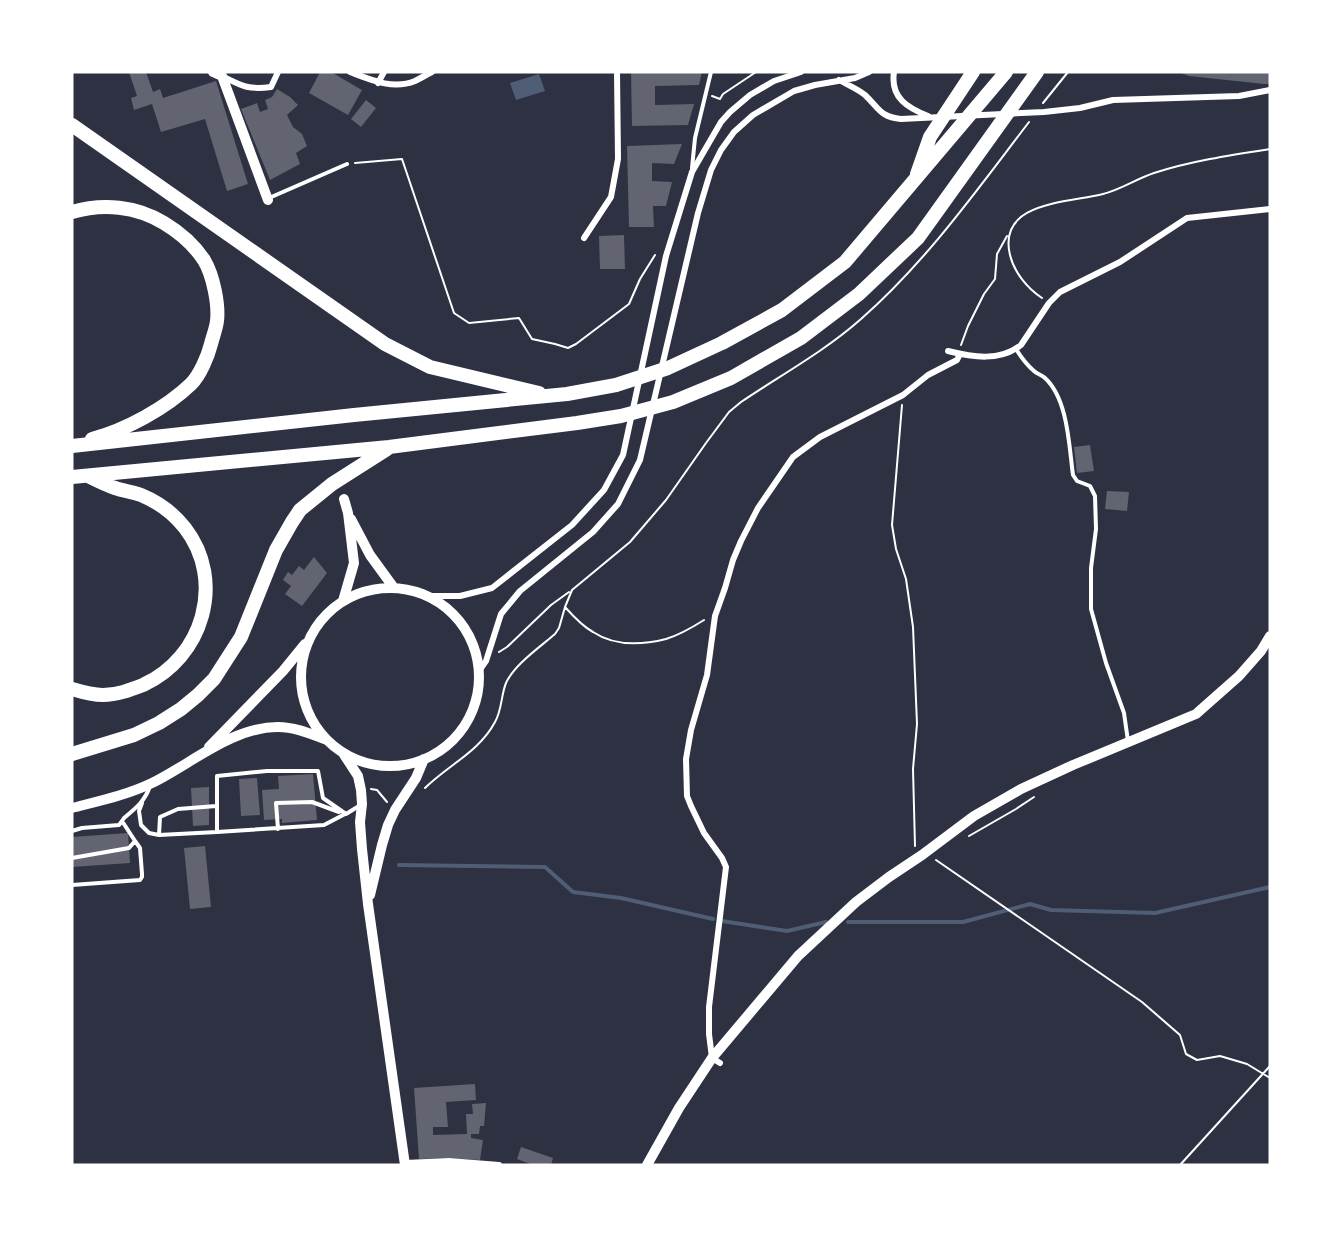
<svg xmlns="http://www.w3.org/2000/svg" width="1342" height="1237" font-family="'Sofia Sans Condensed',sans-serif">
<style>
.water{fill:#4f5d75}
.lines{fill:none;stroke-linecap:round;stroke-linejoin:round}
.stream{stroke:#4f5d75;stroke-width:4}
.building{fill:#626471}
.path{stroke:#fff;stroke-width:2}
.service{stroke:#fff;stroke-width:4}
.minor{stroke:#fff;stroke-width:6}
.tertiary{stroke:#fff;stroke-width:10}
.trunk{stroke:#fff;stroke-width:14}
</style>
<rect width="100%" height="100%" fill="#2d3142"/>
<!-- water -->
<path class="water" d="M539 74 545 91 516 100 510 83Z"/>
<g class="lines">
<!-- stream -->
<path class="stream" d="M399 865 545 867 573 892 621 898 713 919
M722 921 787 931 826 922
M848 922H963L1030 904 1051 910 1155 913 1270 887"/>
</g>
<!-- building -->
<path class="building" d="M129 72H146L153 92 160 89 163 98 216 81 248 184 227 191 205 119 161 132 152 104 134 110 131 98 137 96Z
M320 72H331L362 90 348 115 309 93Z
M631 72H702L699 85 655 86V105L694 104 688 125 632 126Z
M1178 72H1270V84H1264L1189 76Z
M277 89 290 97 298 105 287 115 293 127 302 134 307 146 296 153 300 164 270 180 241 109 257 103 260 112 268 109 265 100 272 97Z
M366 100 376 108 361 127 351 119Z
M682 144 674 164 652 163V181L672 182 666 206H653L654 227H629L627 146Z
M624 235 625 269H600L599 236Z
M1090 445 1094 471 1077 473 1074 447Z
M1107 491 1129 492 1127 511 1105 509Z
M314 557 327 573 302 606 285 594 291 586 283 580 288 572 292 575 299 566 304 570Z
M313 774 317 820 282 823V819L264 820 262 790 279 789 278 776Z
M257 778 260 815 241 816 239 779Z
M209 787V825L193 826 191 788Z
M128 833 130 863 72 867V837Z
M205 846 211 907 190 909 184 848Z
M475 1084 476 1100 446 1102 448 1127H433V1135L467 1134 466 1114H473L472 1104 486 1103 484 1126H480L479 1134H471V1138L483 1140 480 1160 448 1158 419 1159 414 1088Z
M521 1147 553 1158 551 1165H533L517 1159Z"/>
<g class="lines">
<!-- path -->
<path class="path" d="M712 96 720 99 723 94 756 72
M1043 103 1068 72
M355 163 402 159 454 313 469 323 519 318 532 339 555 344 568 348 576 344 629 304 640 279 655 255
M1042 298C1027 288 1014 272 1010 255 997 201 1069 203 1103 194 1120 190 1136 179 1154 173 1191 161 1231 155 1270 149
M961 345 968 326 984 294 995 279 997 254 1007 236
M902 405 892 525 896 549 906 579 913 627 917 724 913 769 915 846
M565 607C573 616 582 626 593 632 614 646 642 645 666 639 679 635 693 627 704 620
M499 652 507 647 551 605 569 592
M425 788C448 765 479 752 495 722 502 710 501 695 506 683 514 665 540 647 555 634L559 628 565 607 572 590 630 542 666 500 706 443 729 412 741 402C781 375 825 351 861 319 926 262 977 190 1029 122
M371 789 377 790 387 802
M969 836 1016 809 1034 797
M936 860 1142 1002 1180 1035 1186 1054 1197 1060 1220 1056 1247 1064 1270 1078
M1180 1165 1270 1066"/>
<!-- service -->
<path class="service" d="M692 168 695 138 711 72
M269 198 347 164
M1016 349C1021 357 1027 365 1034 371 1037 374 1042 375 1045 378 1068 399 1069 446 1073 475L1077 481 1090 486 1095 496 1096 529 1091 568V609L1106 663 1124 713 1128 741
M142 803 139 811 141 825 149 833 159 835 217 832V776L267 771H318L323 798 346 814 359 806
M278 829 276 803 312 802 339 812
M72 831 82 828 119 825 122 821
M217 832 324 825 345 814
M159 835 160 817 178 809 216 806
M72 858 129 848 135 841 122 821 124 818C136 808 145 801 150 786
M72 885 140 880 142 877V874L140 848 135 841"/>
<!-- minor -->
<path class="minor" d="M350 72C371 80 393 90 415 81 421 78 426 75 432 72
M894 72C890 98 908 108 928 116
M222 76C242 86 248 90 271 87L278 72
M839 80C848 85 858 89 865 95 879 108 880 117 901 119L1044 112 1080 108 1113 100 1239 96 1270 90
M378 83 384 72
M584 238 611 197 618 159 617 72
M948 351C972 357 1000 362 1021 345L1049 303 1060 292 1120 262 1187 218 1270 209
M428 596H460L492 588 572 525 604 490 623 455 666 256 692 172 721 122 730 112 750 95 774 81 801 72
M479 671 486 661 501 614 520 591 593 532 618 504 640 460 698 213 711 170 721 150 734 132 753 115 794 91 815 85 855 78 869 72
M720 1063 712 1058 709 1034V1007L726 867 722 858 704 833 691 806 687 796 686 759 691 730 707 675 715 616 725 588 733 560 741 541 758 508 793 457 820 437 903 395 928 375 957 360 960 354
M405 1163 449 1161 499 1165"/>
<!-- tertiary -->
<path class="tertiary" d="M213 72 222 76 268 200
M351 519 370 555 394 588
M301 677a89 89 0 1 1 178 0a89 89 0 1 1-178 0Z
M343 601 354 563 348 513 344 499
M209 747 283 671 305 644
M343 753 358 776 361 790 362 804 360 822 362 849 368 904 405 1165
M72 808C99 801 127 795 152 783 191 764 232 727 278 727 295 727 311 734 327 740
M370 895 382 845 388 825 395 810 416 778 424 759
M647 1165 679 1108 712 1058 798 956 856 902 889 877 922 855 974 816 1021 789 1073 765 1196 714 1239 676 1261 651 1270 636"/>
<!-- trunk -->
<path class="trunk" d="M72 125 385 344 430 367 539 393
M917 174 930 137 973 72
M72 212C103 203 136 206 164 223 179 232 194 245 204 260 213 275 219 304 217 321 216 329 213 336 211 344 208 356 200 375 191 384 166 408 126 430 92 439
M72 446 354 415 567 394 616 385 668 368 722 343 782 310 845 262 1006 72
M72 477 389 447 577 423 621 416 673 402 731 378 801 338 859 294 918 238 1037 72
M72 689C82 692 93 695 103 695 117 695 130 690 143 685 203 658 226 581 185 528 174 514 158 502 141 495 133 492 124 491 115 488 106 485 98 481 90 477
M72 754 134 735 159 723 181 709 198 695 214 679 241 637 276 550 292 522 300 510 332 484 387 449"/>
</g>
<!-- border -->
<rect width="1342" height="1237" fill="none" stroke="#ffffff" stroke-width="147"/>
</svg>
